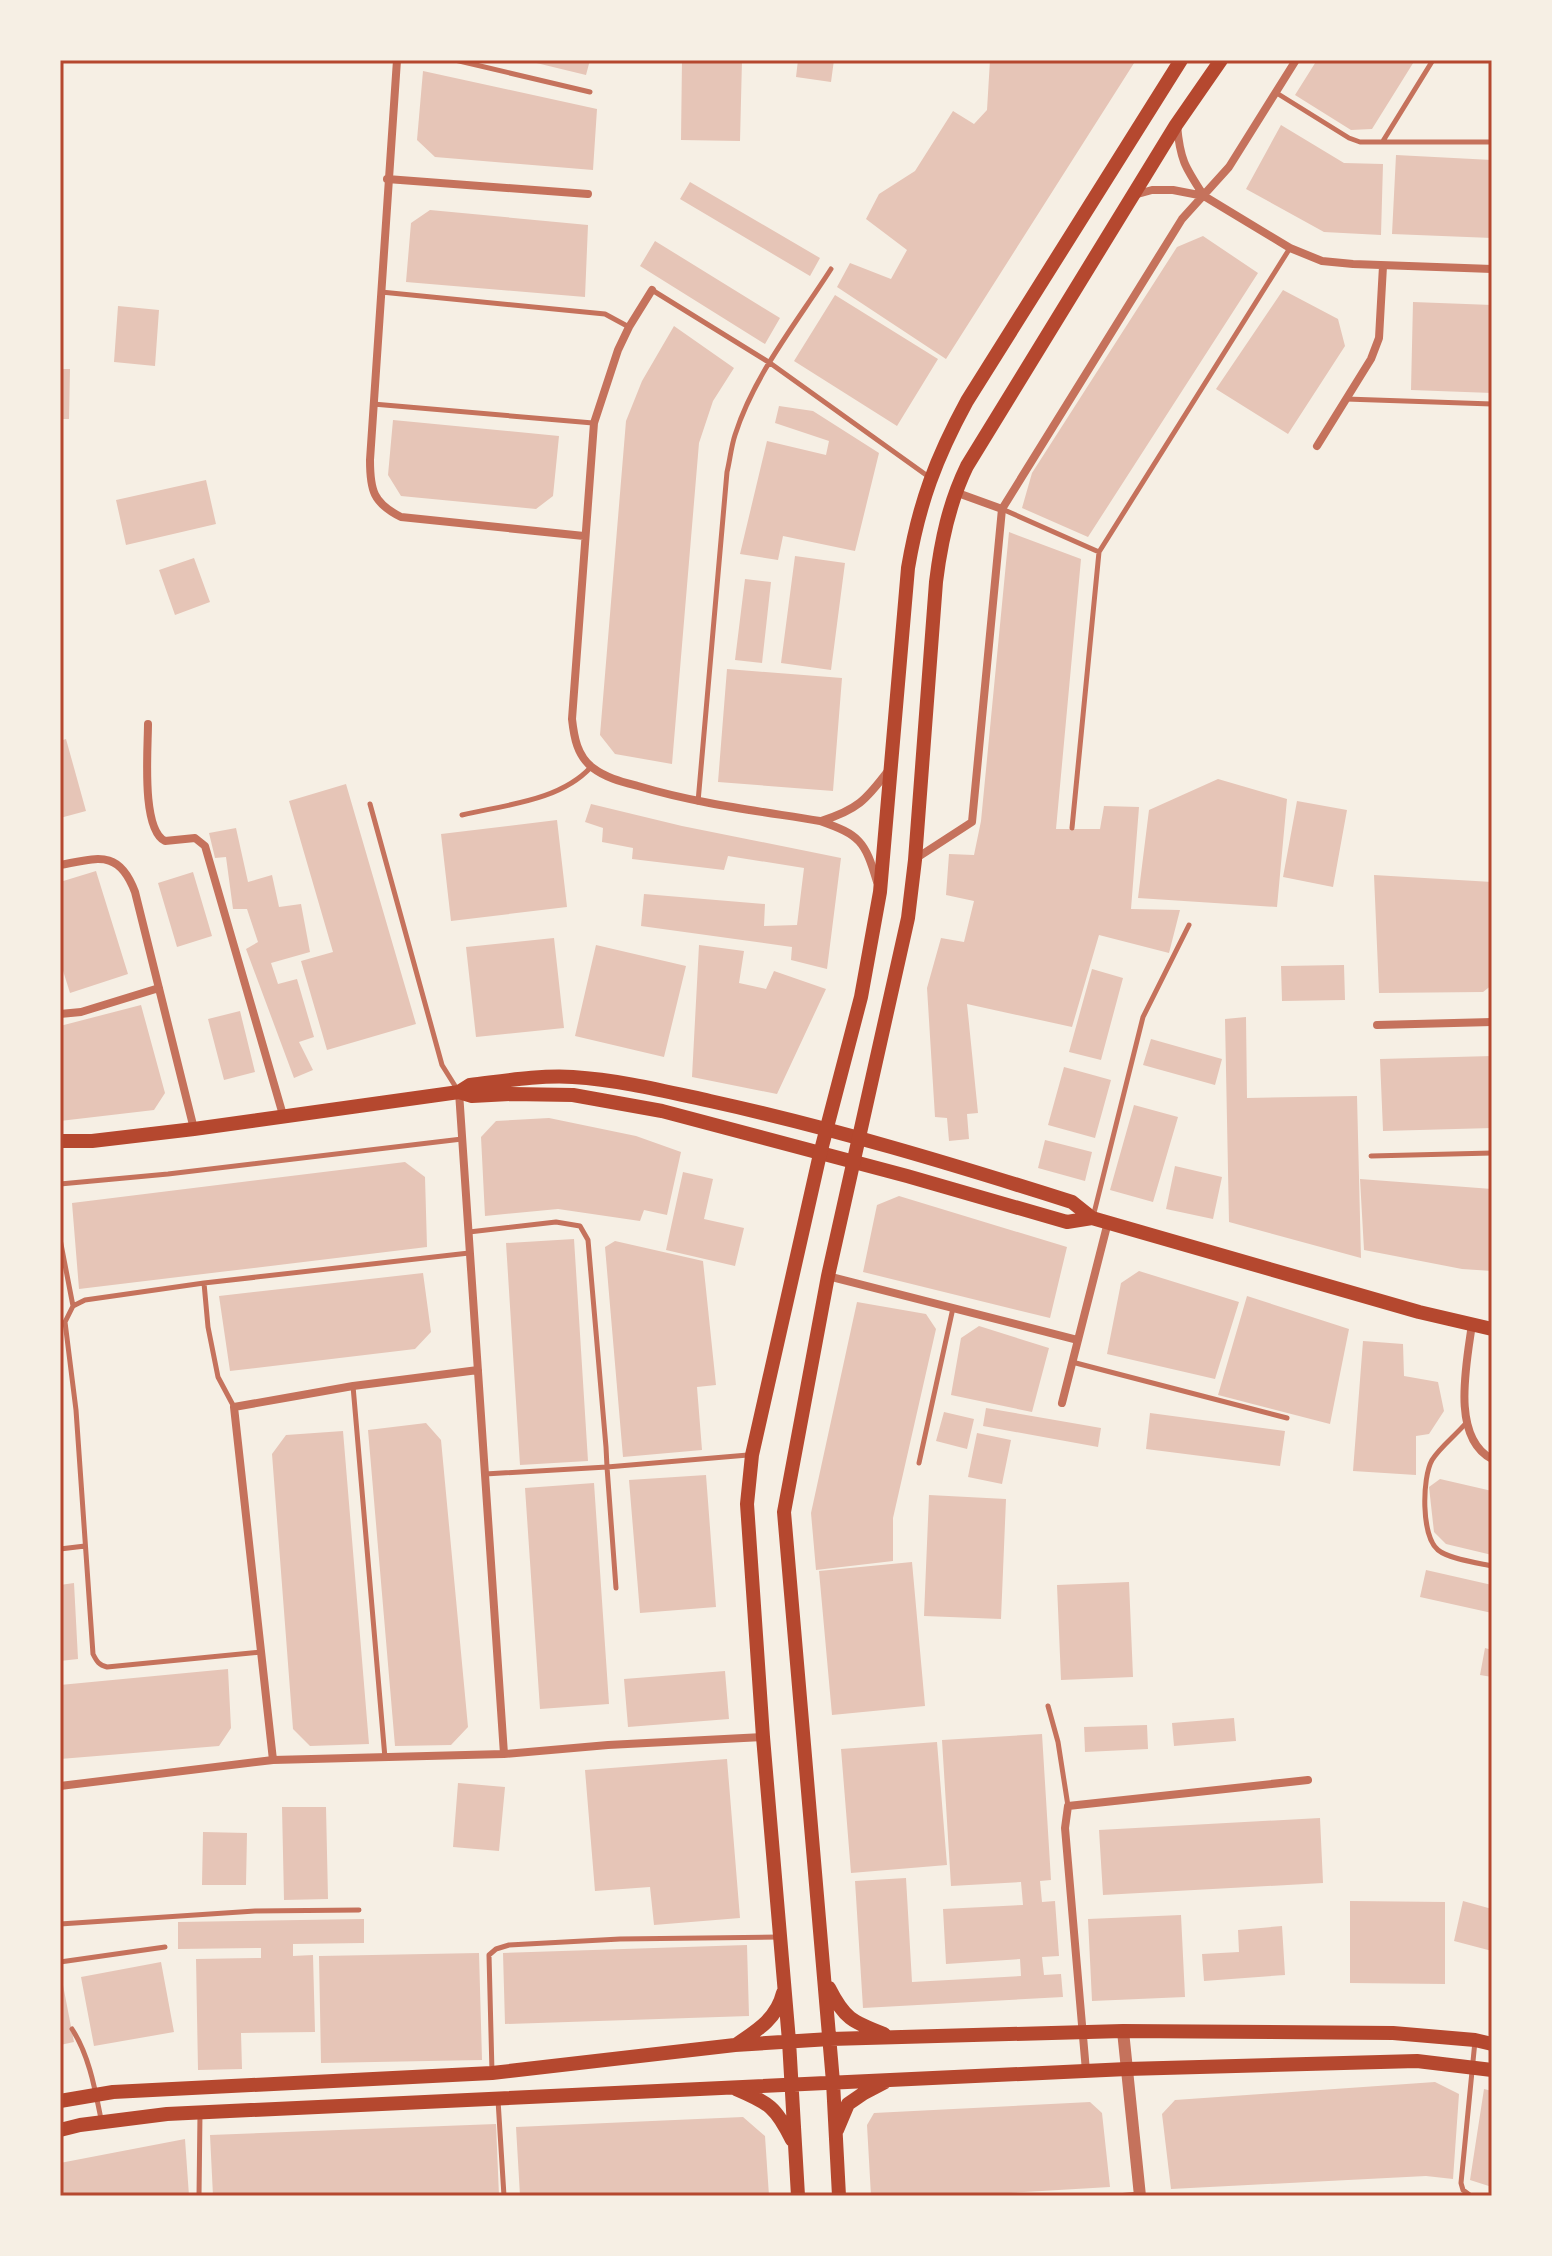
<svg xmlns="http://www.w3.org/2000/svg" width="1552" height="2256" font-family="Rubik,sans-serif">
<style>
.building{fill:#e6c5b7}
.lines{fill:none;stroke-linecap:round;stroke-linejoin:round}
.service{stroke:#c5725c;stroke-width:5}
.minor{stroke:#c5725c;stroke-width:8}
.tertiary{stroke:#c5725c;stroke-width:12}
.secondary{stroke:#b5482f;stroke-width:14}
.primary{stroke:#b5482f;stroke-width:14}
.neatline{fill:none;stroke:#b5482f;stroke-width:3}
</style>
<rect width="100%" height="100%" fill="#f6efe4"/>
<!-- building -->
<path class="building" d="M524 60H590L586 75Z
M682 60H742L740 141 681 140Z
M798 60H834L831 82 796 77Z
M990 60H1136L946 359 837 287 850 263 891 279 907 250 866 219 879 194 915 171 953 111 974 124 987 110Z
M1317 60H1415L1372 129 1351 130 1295 95Z
M423 71 597 109 593 170 435 157 417 140Z
M1281 125 1344 163 1383 164 1381 235 1324 232 1246 189Z
M1396 155 1492 160V238L1392 234Z
M690 182 820 258 810 276 680 199Z
M430 210 588 225 585 297 406 282 411 223Z
M1203 236 1258 273 1088 537 1022 508 1032 473 1177 247Z
M655 241 780 318 765 344 640 266Z
M1283 290 1338 319 1345 346 1288 434 1216 389Z
M835 295 938 359 897 426 794 361Z
M1413 302 1492 305V393L1411 390Z
M118 306 159 310 155 366 114 362Z
M674 326 734 368 713 401 699 443 672 764 615 754 600 735 626 421 642 381Z
M60 369H70L69 419H60Z
M779 406 813 411 879 453 855 551 783 536 778 560 740 554 767 441 826 455 829 441 775 423Z
M393 420 559 436 553 496 536 509 401 496 388 475Z
M206 480 216 524 126 545 116 500Z
M1009 532 1081 559 1056 829H1100L1104 806 1139 807 1131 909 1180 910 1169 953 1099 935 1072 1027 967 1004 978 1113 967 1114 969 1139 949 1141 947 1118 935 1117 927 988 941 938 964 942 974 901 946 895 949 854 974 855 981 821Z
M795 556 845 563 831 670 781 663Z
M194 558 210 602 175 615 159 570Z
M745 579 771 582 762 663 735 660Z
M727 669 842 678 833 791 718 782Z
M66 739 86 811 60 818V741Z
M1218 779 1287 799 1277 907 1138 898 1149 810Z
M346 784 416 1024 327 1050 301 961 333 952 289 801Z
M1297 801 1347 810 1333 887 1283 877Z
M591 804 682 826 841 858 827 969 791 960 792 947 641 926 644 894 765 904 764 926 797 925 804 868 728 856 724 870 632 859 633 848 602 842 603 828 585 822Z
M557 820 567 907 451 921 441 834Z
M236 828 248 882 272 875 279 907 301 904 310 952 271 963 278 984 297 979 314 1037 299 1042 313 1070 294 1078 246 949 258 942 247 909H233L226 857 215 858 209 833Z
M96 871 128 974 70 993 60 961V882Z
M193 872 212 936 177 947 158 883Z
M1374 875 1492 882V985L1483 992 1379 993Z
M554 938 564 1028 476 1037 466 947Z
M596 945 686 966 664 1057 575 1036Z
M699 945 744 951 739 983 766 989 774 971 826 989 777 1094 692 1077Z
M1344 965 1345 1000 1282 1001 1281 966Z
M1092 969 1123 978 1101 1060 1069 1052Z
M141 1005 165 1093 154 1110 60 1121V1026Z
M240 1011 255 1072 224 1080 208 1019Z
M1246 1017 1247 1098 1357 1096 1361 1258 1229 1222 1225 1019Z
M1151 1039 1222 1059 1215 1085 1143 1065Z
M1492 1056V1128L1383 1131 1380 1059Z
M1064 1067 1111 1080 1095 1138 1048 1125Z
M1134 1105 1178 1117 1153 1202 1110 1190Z
M549 1118 636 1136 681 1152 667 1215 644 1210 640 1221 558 1209 485 1216 481 1137 496 1121Z
M1045 1140 1092 1152 1085 1181 1038 1168Z
M405 1162 425 1177 427 1247 79 1289 72 1203Z
M1175 1166 1222 1177 1213 1219 1166 1209Z
M683 1172 713 1179 704 1219 744 1228 735 1266 666 1250Z
M1360 1179 1492 1189V1271L1462 1269 1364 1250Z
M899 1196 1067 1247 1050 1318 863 1272 877 1205Z
M574 1239 588 1461 520 1465 506 1243Z
M615 1241 703 1261 716 1385 697 1387 702 1450 623 1457 605 1247Z
M1139 1271 1239 1302 1215 1379 1107 1354 1121 1283Z
M423 1273 431 1332 415 1349 230 1371 219 1296Z
M1247 1296 1349 1329 1330 1424 1218 1395Z
M857 1302 926 1314 936 1329 893 1518V1561L816 1570 811 1513Z
M979 1326 1049 1348 1032 1412 951 1395 961 1338Z
M1363 1341 1403 1344 1404 1376 1438 1382 1444 1411 1429 1434 1416 1436V1475L1353 1471Z
M986 1408 1101 1428 1098 1447 983 1426Z
M944 1412 974 1419 967 1449 936 1441Z
M1150 1413 1285 1431 1280 1466 1146 1449Z
M426 1423 441 1440 468 1727 451 1745 395 1746 368 1430Z
M343 1431 369 1744 310 1746 293 1729 272 1454 286 1435Z
M977 1433 1011 1440 1002 1484 968 1477Z
M706 1475 716 1607 640 1613 629 1480Z
M1440 1479 1492 1491V1555L1446 1544 1434 1532 1429 1487Z
M594 1483 609 1704 540 1709 525 1488Z
M929 1495 1006 1499 1001 1619 924 1616Z
M912 1562 925 1706 832 1715 819 1571Z
M1426 1570 1492 1585V1613L1420 1597Z
M1129 1582 1133 1677 1061 1680 1057 1585Z
M74 1583 78 1659 60 1661V1585Z
M1485 1648 1492 1650V1677L1480 1675Z
M228 1669 231 1728 219 1746 60 1759V1685Z
M725 1671 729 1719 628 1727 624 1679Z
M1234 1718 1236 1741 1174 1746 1172 1723Z
M1147 1725 1148 1749 1085 1752 1084 1727Z
M1042 1734 1051 1880 1040 1881 1042 1902 1055 1901 1059 1956 1042 1957 1044 1975 1061 1974 1063 1997 863 2008 855 1881 906 1878 912 1982 1021 1976 1020 1959 946 1964 943 1909 1023 1905 1021 1882 951 1886 942 1740Z
M937 1742 947 1865 851 1873 841 1749Z
M727 1759 740 1918 654 1925 650 1887 595 1891 585 1770Z
M458 1783 505 1787 499 1851 453 1847Z
M282 1807H326L328 1899 284 1900Z
M1320 1818 1323 1883 1103 1895 1099 1830Z
M203 1832 247 1833 246 1885H202Z
M1350 1901 1445 1902V1984L1350 1983Z
M1463 1901 1492 1909V1951L1454 1941Z
M1181 1915 1185 1997 1092 2001 1088 1919Z
M364 1919V1943L293 1944V1956L313 1955 315 2032 241 2033 242 2069 198 2070 196 1959 261 1958V1948L178 1949V1922Z
M1282 1926 1285 1975 1204 1981 1202 1954 1239 1952 1238 1930Z
M747 1945 749 2016 505 2024 503 1953Z
M479 1953 482 2060 321 2063 319 1956Z
M161 1962 174 2032 94 2046 81 1977Z
M63 1985 74 2042 60 2045V1986Z
M1435 2082 1459 2094 1453 2179 1426 2176 1171 2189 1162 2114 1175 2100Z
M1484 2089 1492 2091V2187L1470 2180Z
M1090 2102 1102 2113 1110 2187 958 2196H871L867 2125 874 2113Z
M743 2117 765 2136 769 2196H520L516 2127Z
M496 2124 499 2196H213L210 2135Z
M185 2139 189 2196H60V2163Z"/>
<g class="lines">
<!-- service -->
<path class="service" d="M455 60 590 92
M1275 92 1349 138 1360 142H1492
M1383 141 1433 60
M652 290 770 363 929 477
M381 292 605 314 629 327
M1346 399 1492 404
M373 404 593 423
M1002 509 1099 552
M698 802 727 472C730 460 731 447 735 435 754 375 797 322 831 269
M370 804 442 1065 457 1089
M462 815C504 805 560 801 591 767
M1072 828 1099 552 1290 248
M1371 1156 1492 1153
M60 1184 168 1174 462 1139
M1093 1217 1143 1017 1189 925
M469 1232 556 1222 580 1226 588 1240 606 1447 607 1467 485 1474
M60 1239 73 1306
M204 1283 469 1253
M1072 1362 1287 1418
M353 1386 385 1758
M234 1407 218 1377 208 1327 204 1283 85 1300 73 1306 65 1322 76 1410 93 1654C97 1662 99 1665 107 1667L261 1652
M1466 1423C1456 1435 1440 1447 1432 1460 1422 1478 1421 1536 1438 1550 1449 1559 1478 1563 1492 1566
M919 1463 953 1308
M60 1549 85 1546
M616 1588 607 1467 748 1455
M1048 1706 1058 1742 1068 1806
M60 1924 255 1911 359 1910
M60 1962 165 1947
M72 2029C89 2055 95 2089 101 2119
M492 2072 489 1955 496 1949 509 1945 620 1939 779 1937
M498 2100 504 2196
M199 2196 200 2113
M1117 2196 1140 2194
M1471 2196 1463 2190 1461 2183 1475 2041"/>
<!-- minor -->
<path class="minor" d="M397 60 370 460C370 490 373 503 401 517L584 536
M1177 125C1180 160 1185 167 1204 196
M387 179 588 194
M1134 195 1152 190H1173L1204 196 1290 248 1322 261 1353 264 1492 269
M652 290 629 327 618 350 594 423 572 719C574 737 577 756 593 768 606 778 623 782 638 786 698 804 759 811 820 821 860 835 865 841 877 882
M1317 446 1371 359 1379 338 1383 266
M955 492 1002 509
M148 724C148 749 141 829 165 841L195 838 205 846 283 1115
M821 821C857 810 866 800 888 771
M915 859 972 822 1002 509 1182 219 1229 167 1296 60
M60 865C98 858 119 849 135 892L194 1129
M60 1014 81 1012 159 988
M1377 1025 1492 1022
M459 1092 504 1754
M828 1276 1078 1340
M1472 1324C1467 1362 1450 1437 1492 1459
M1062 1403 1108 1222
M273 1760 234 1407 353 1386 478 1370
M60 1786 273 1760 504 1754 608 1745 763 1737
M1086 2071 1065 1828 1068 1806 1308 1780"/>
<!-- tertiary -->
<path class="tertiary" d="M1123 2031 1140 2196"/>
<!-- secondary -->
<path class="secondary" d="M459 1092 470 1085C504 1081 539 1075 573 1077 620 1080 664 1091 710 1101 833 1128 952 1164 1072 1202L1092 1218 1419 1312 1492 1329
M60 1141H92L194 1129 459 1092 472 1096 511 1094 573 1095 662 1111 907 1176 1067 1222 1092 1218"/>
<!-- primary -->
<path class="primary" d="M829 1988C844 2018 852 2022 884 2034
M737 2044C758 2030 777 2018 783 1993
M736 2089C769 2103 776 2107 792 2140
M60 2101 113 2092 492 2073 735 2045 830 2039 1123 2031 1393 2033 1475 2040 1492 2044
M60 2130 80 2125 167 2114 1127 2069 1417 2061 1492 2070
M837 2130 848 2104 864 2093 885 2082
M798 2196 789 2041 763 1737 747 1504 752 1455 820 1154 861 997 880 892 908 568C919 503 936 458 967 401L1181 60
M839 2196 833 2082 784 1512 828 1276 908 918 915 860 936 582C941 541 949 503 967 466L1176 125 1221 60"/>
</g>
<!-- border -->
<rect width="1552" height="2256" fill="none" stroke="#f6efe4" stroke-width="124"/>
<rect x="62" y="62" width="1428" height="2132" class="neatline"/>
</svg>
